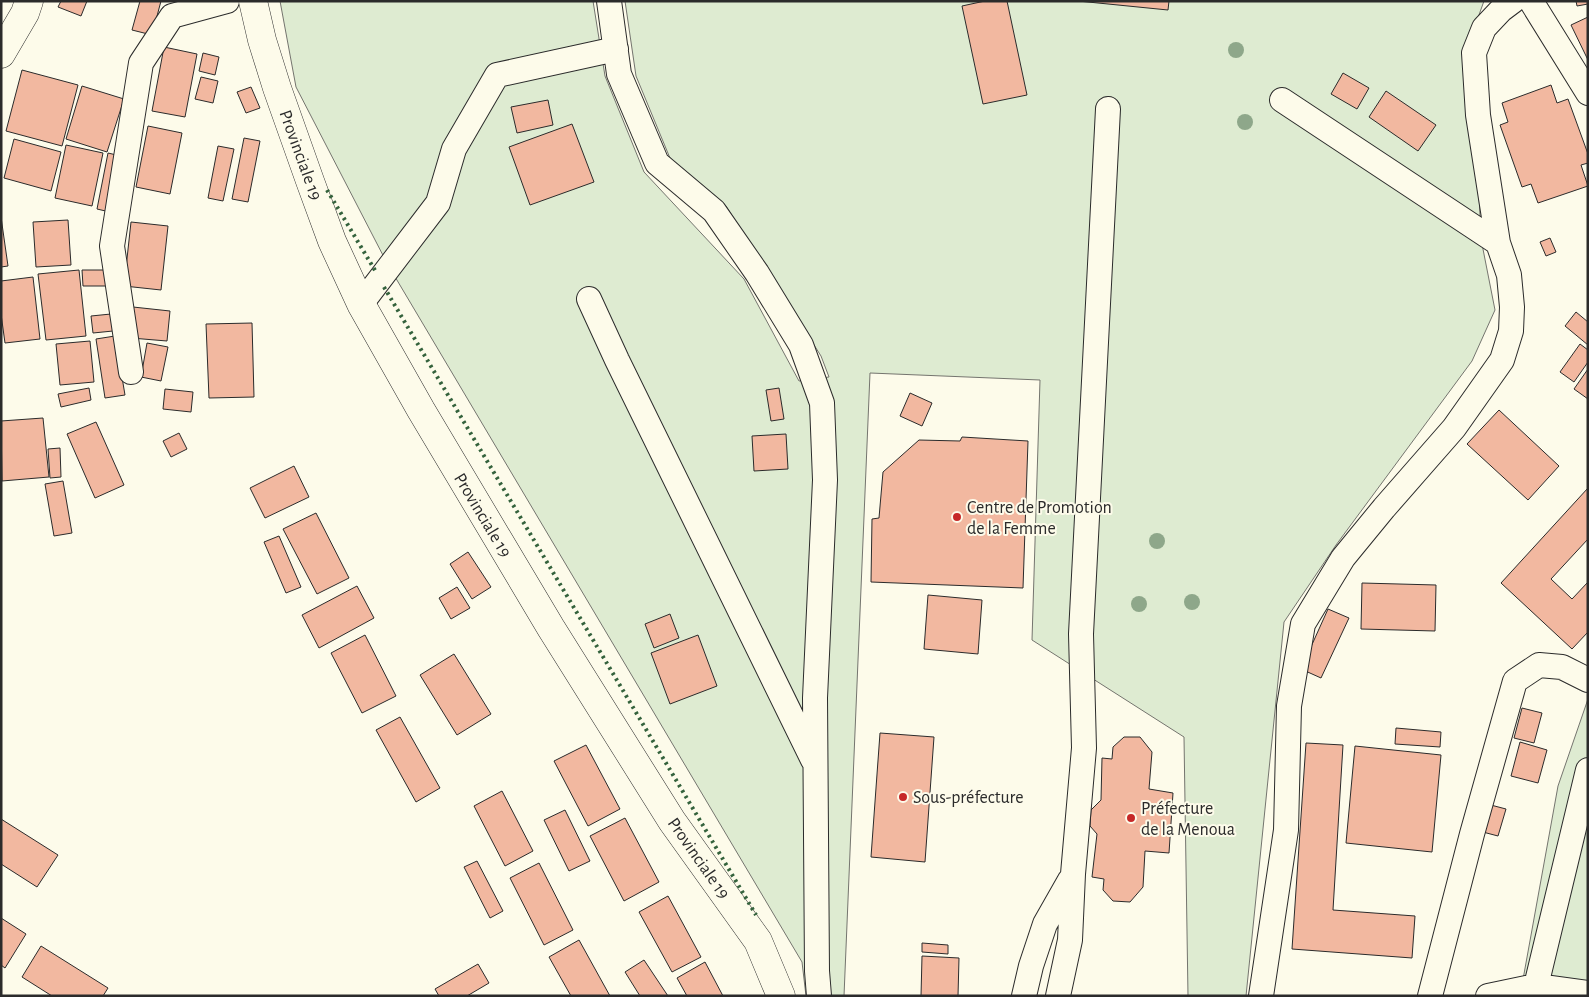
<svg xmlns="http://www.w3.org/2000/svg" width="1589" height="997" font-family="'Alegreya Sans',sans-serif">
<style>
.green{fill:#deebd1;stroke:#74746e}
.building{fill:#f2b8a0;stroke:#2b2b2b}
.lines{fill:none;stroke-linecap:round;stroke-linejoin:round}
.street-casing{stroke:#2b2b2b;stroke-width:26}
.secondary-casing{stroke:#2b2b2b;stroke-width:29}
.primary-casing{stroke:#2b2b2b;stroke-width:29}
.street{stroke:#fdfbea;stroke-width:24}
.secondary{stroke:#fdfbea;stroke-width:28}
.primary{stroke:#fdfbea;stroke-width:28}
.hedge{stroke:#34623c;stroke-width:4;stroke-dasharray:2.5 4;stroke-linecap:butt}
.tree{fill:#8ea78a}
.poi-dot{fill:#c62828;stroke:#fdfbea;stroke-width:2}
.labels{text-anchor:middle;stroke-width:4;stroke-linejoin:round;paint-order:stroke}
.street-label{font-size:18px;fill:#2b2b2b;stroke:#fdfbea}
.poi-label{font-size:18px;fill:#2b2b2b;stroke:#fdfbea;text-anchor:start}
</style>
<rect width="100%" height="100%" fill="#fdfbea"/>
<!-- green -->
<path class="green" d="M280 1H593L605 76 644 172 744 279 799 381 829 377 821 356 726 206 672 163 636 76 625 1H1484L1467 48 1478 170 1481 239 1495 310 1472 361 1336 545 1284 622 1246 996H1188L1184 737 1032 640 1040 380 870 373 844 996H806L802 962 388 265 296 87Z
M1588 699V996H1520L1558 786Z"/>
<!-- building -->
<path class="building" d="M61 1H87L81 16 58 7Z
M140 1H161L152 35 132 30Z
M985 1H1007L1027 95 983 104 962 6Z
M1078 1H1169L1168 10Z
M1576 1H1588V4L1577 6Z
M1588 17V60L1571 25Z
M164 47 197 54 185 117 152 111Z
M203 53 219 57 215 75 199 71Z
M22 70 78 85 62 146 6 131Z
M1343 73 1369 88 1357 109 1331 94Z
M201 77 218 81 213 103 195 99Z
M1551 85 1557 103 1568 99 1588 154V163L1581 165 1588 186 1538 203 1531 184 1522 187 1500 125 1508 122 1502 103Z
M82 86 124 99 107 152 66 139Z
M251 87 260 108 246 113 237 92Z
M1386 91 1436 125 1418 151 1369 117Z
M548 100 553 125 517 133 511 107Z
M572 124 594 182 530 205 509 147Z
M148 126 182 133 170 194 136 187Z
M244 138 260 141 248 202 232 199Z
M14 139 61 152 51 191 4 178Z
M66 145 103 153 92 206 55 198Z
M218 146 234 149 223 201 208 198Z
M108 153 125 157 114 213 97 209Z
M1 217 8 266 1 267Z
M68 220 71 265 36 267 33 222Z
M131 222 168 226 161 290 124 286Z
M1550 238 1556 252 1546 256 1540 242Z
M79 270 86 336 46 340 38 274Z
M82 270H107L108 286H83Z
M33 277 40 339 5 343 1 314V281Z
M133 307 170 311 167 341 131 338Z
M1576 312 1588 322V345L1565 326Z
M111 314 113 331 93 333 91 316Z
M252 323 254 397 209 398 206 324Z
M115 336 125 395 105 398 96 339Z
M90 341 94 382 60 385 56 344Z
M147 343 168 347 161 381 141 377Z
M1580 344 1588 350V362L1574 382 1560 372Z
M1588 369V399L1574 389Z
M89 388 91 400 61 407 58 394Z
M779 388 784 419 771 421 766 390Z
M165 389 193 392 191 412 163 409Z
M910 393 932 403 922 426 900 416Z
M1499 410 1559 466 1528 500 1467 444Z
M43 418 49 477 2 481 1 421Z
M96 422 124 485 95 498 67 434Z
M179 433 187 449 171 457 163 441Z
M786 434 788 469 754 471 752 436Z
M962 437 1028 441 1023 588 871 582 872 519 879 518 883 472 919 440 960 441Z
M60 448 61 477 50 478 48 449Z
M294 466 309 497 265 518 250 488Z
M63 481 72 533 54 536 45 484Z
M1588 488V539L1551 579 1572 599 1588 582V632L1572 649 1501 583Z
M316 513 349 578 317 594 283 529Z
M279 536 301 587 286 593 264 542Z
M468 552 491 587 472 599 450 564Z
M1362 583 1436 585 1435 631 1361 629Z
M357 586 374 618 319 648 302 615Z
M457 587 470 608 451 619 439 598Z
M928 595 982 600 978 654 924 649Z
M1328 609 1349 618 1321 678 1301 669Z
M670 614 679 638 654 648 645 624Z
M365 635 396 696 362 713 331 653Z
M698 635 717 686 670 704 651 653Z
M454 654 491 714 457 735 420 675Z
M1522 708 1542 713 1534 743 1514 738Z
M400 717 440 788 416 802 376 730Z
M1396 728 1441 732 1440 747 1395 744Z
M880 733 934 737 925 862 871 857Z
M1124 737H1140L1152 752 1149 789 1173 793 1169 853 1145 851 1143 887 1130 902 1113 901 1103 890 1104 879 1092 877 1097 834 1090 826 1091 810 1101 800 1102 758 1112 759 1113 747Z
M1520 742 1547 750 1538 783 1511 776Z
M1306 743 1343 745 1333 910 1415 916 1412 958 1292 949Z
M586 745 620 809 588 826 554 761Z
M1355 746 1441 755 1432 852 1346 843Z
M502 791 533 851 505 866 474 806Z
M1487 804 1506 809 1498 836 1479 831Z
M565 810 590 861 569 871 544 820Z
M625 818 659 882 624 901 590 836Z
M1 819 58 855 37 887 1 864Z
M477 861 503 911 490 918 464 867Z
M539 863 573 930 544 945 510 878Z
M668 896 701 957 672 972 639 912Z
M1 918 26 934 5 968 1 965Z
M579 940 610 996H571L549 957Z
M922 943 948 945V954L922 952Z
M41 946 108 988 103 996H52L22 977Z
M922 956 959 958 958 996H921Z
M644 960 668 996H640L625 972Z
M705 962 723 996H687L677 978Z
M478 964 489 983 467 996H439L435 989Z"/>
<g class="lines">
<!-- street casing -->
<g class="street-casing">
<path id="street" d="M609 1 619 74 657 163 714 211 757 273 801 345 822 403 825 480 815 698 817 971 819 996
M1531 1 1588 93
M1282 100 1498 243
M589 299 617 360 813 760
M361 304 438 203 454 149 497 75 616 49
M131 372 112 246 141 63 172 16 227 1
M1536 986 1588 770
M1024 996 1031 966 1045 924 1070 880
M1058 996 1070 940 1073 874 1084 748 1081 634 1108 109
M1261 996 1286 830 1289 706 1303 624 1343 558 1384 508 1454 428 1502 360 1511 331 1512 307 1509 275 1498 243 1478 115 1474 53 1484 28 1501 10 1513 1
M1430 996 1472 834 1515 681 1539 665 1562 667 1588 680
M1488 996 1536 986 1588 993"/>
</g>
<!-- secondary casing -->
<g class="secondary-casing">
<path id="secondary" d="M1 54 25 13 29 1"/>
</g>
<!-- primary casing -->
<g class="primary-casing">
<path id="primary" d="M253 1 262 40 277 88 310 181 332 241 361 304 421 410 551 628 672 821 758 941 781 996"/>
</g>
<!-- street -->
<use href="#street" class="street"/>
<!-- secondary -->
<use href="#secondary" class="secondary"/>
<!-- primary -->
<use href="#primary" class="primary"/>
<!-- hedge -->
<path class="hedge" d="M327 190 376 272
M384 287 756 915"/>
</g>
<!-- trees -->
<g class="tree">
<circle cx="1236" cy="50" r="8"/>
<circle cx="1245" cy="122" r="8"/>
<circle cx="1157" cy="541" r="8"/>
<circle cx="1192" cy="602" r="8"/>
<circle cx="1139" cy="604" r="8"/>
</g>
<!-- markers -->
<g class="poi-dot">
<circle cx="957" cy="517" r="5"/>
<circle cx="903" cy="797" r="5"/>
<circle cx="1131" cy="818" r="5"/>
</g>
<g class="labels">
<!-- street labels -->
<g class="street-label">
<text transform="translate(301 155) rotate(70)" y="6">Provinciale 19</text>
<text transform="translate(483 515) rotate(59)" y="6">Provinciale 19</text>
<text transform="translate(699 858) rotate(55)" y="6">Provinciale 19</text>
</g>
<!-- poi labels -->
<g class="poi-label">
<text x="967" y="513">Centre de Promotion<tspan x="967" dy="21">de la Femme</tspan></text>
<text x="913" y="803">Sous-préfecture</text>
<text x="1141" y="814">Préfecture<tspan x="1141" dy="21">de la Menoua</tspan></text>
</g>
</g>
<!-- border -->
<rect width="1589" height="997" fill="none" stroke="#2b2b2b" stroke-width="5"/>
</svg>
